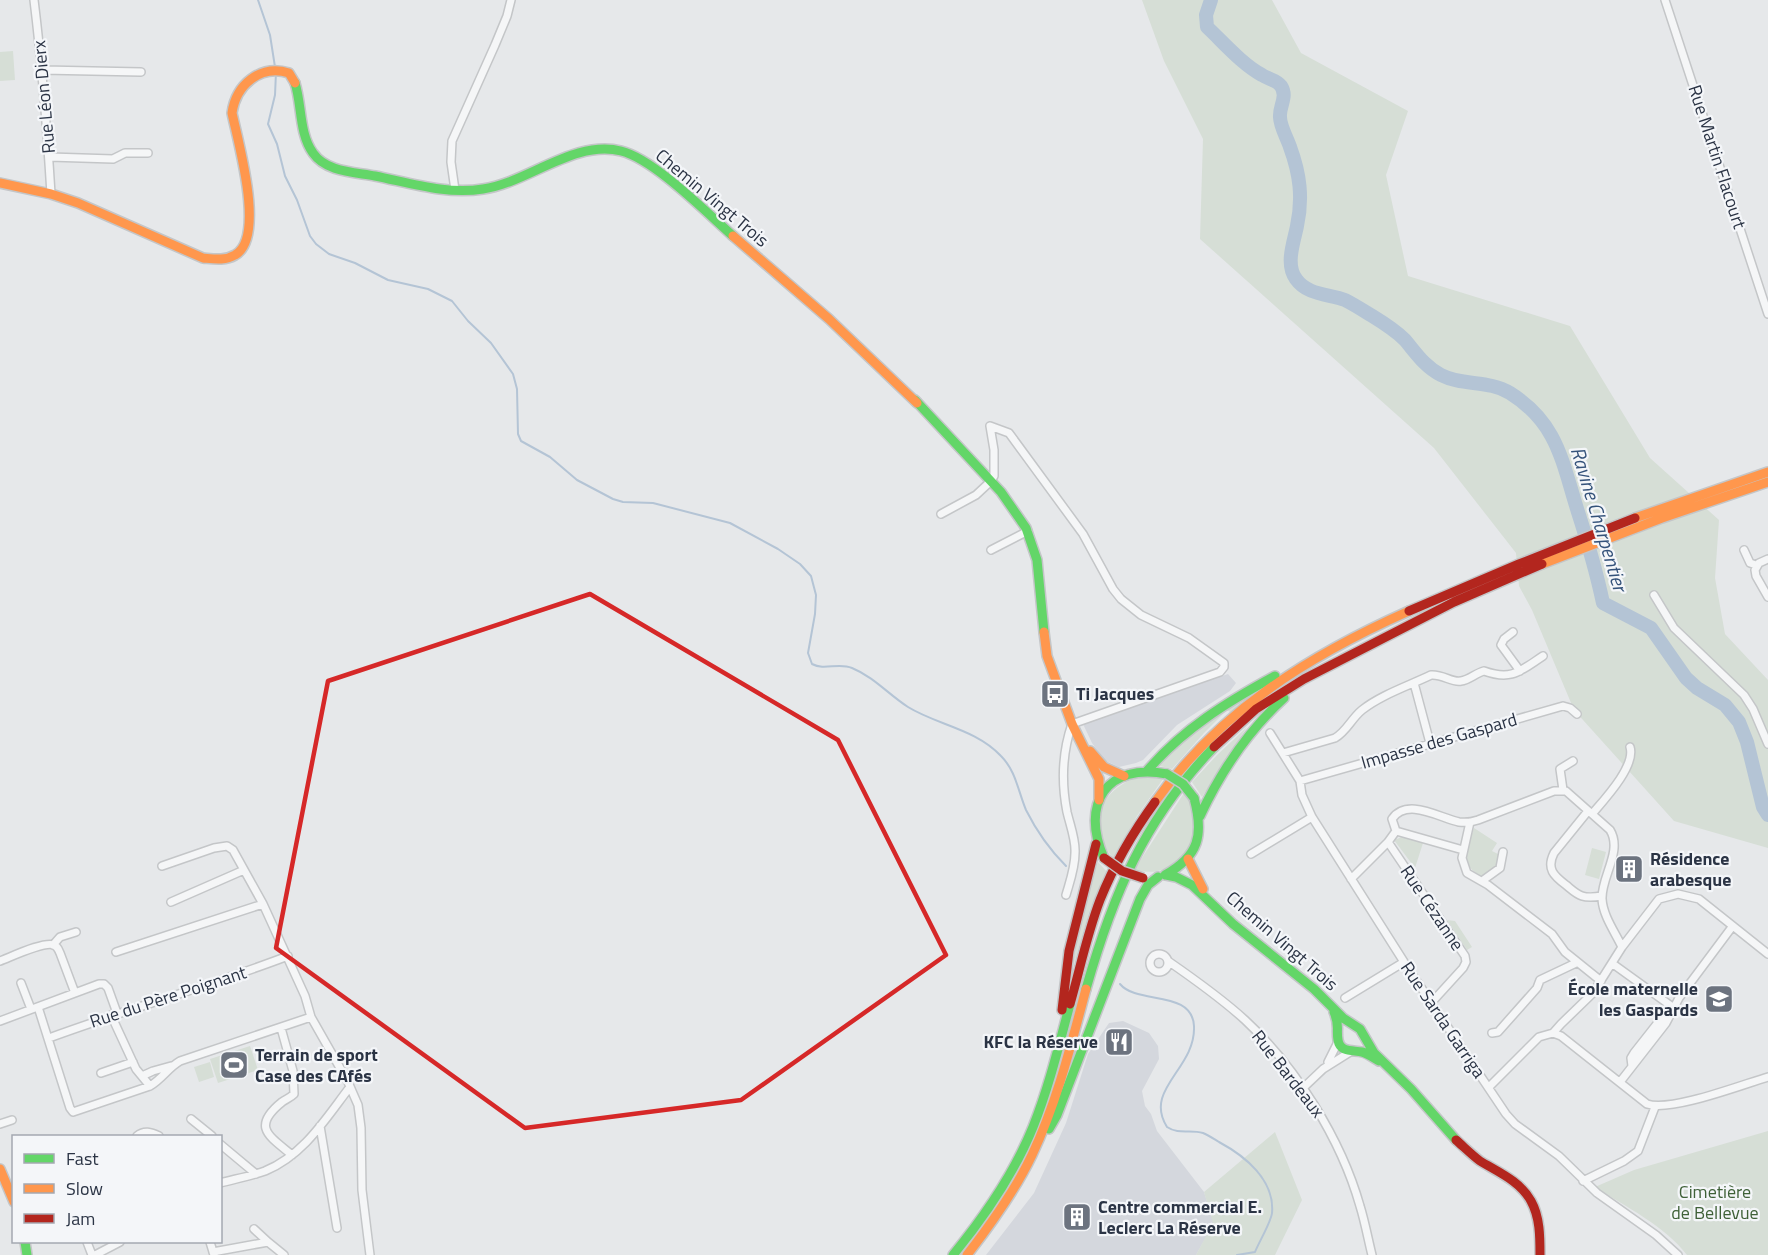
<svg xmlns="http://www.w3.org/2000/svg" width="1768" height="1255" font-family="'Titillium Web',sans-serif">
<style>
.built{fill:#d4d7dd}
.green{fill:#d6ded6}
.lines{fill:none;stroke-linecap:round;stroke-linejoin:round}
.stream{stroke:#b4c4d5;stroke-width:2}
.river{stroke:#b4c4d5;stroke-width:14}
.street-casing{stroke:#c4c6c8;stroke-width:10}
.fast-casing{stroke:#c4c6c8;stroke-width:12}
.slow-casing{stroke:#c4c6c8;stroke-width:12}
.jam-casing{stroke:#c4c6c8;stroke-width:12}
.street{stroke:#f5f6f7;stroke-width:7}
.fast{stroke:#63d668;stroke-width:9}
.slow{stroke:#ff974d;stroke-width:9}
.jam{stroke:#b3261e;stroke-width:9}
.fast-bridge-casing{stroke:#c4c6c8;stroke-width:12;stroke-linecap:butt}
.jam-bridge-casing{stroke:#c4c6c8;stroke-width:12;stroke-linecap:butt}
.fast-bridge{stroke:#63d668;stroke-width:9}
.jam-bridge{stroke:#b3261e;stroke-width:9}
.marked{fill:none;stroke:#d62828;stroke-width:4.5;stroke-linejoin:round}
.labels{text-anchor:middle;stroke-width:4.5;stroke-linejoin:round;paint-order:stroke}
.street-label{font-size:18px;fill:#2b3445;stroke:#f4f6f9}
.poi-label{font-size:18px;font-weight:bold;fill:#2b3445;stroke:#f4f6f9;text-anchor:start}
.park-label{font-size:18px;fill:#3f6138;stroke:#f4f6f9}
.water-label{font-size:20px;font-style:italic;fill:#34527a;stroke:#f4f6f9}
</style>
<rect width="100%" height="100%" fill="#e6e8ea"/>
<!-- built -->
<path class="built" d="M1228 674 1236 683 1230 691 1177 725 1143 760 1136 763 1119 767 1104 760 1092 743 1083 724Z
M1123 1021 1149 1033 1158 1046 1159 1059 1142 1091 1145 1106 1151 1114 1157 1131 1204 1192 1214 1223 1196 1255H986L1034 1193 1066 1123 1088 1054 1109 1023Z"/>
<!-- green -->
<path class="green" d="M1142 0H1272L1301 53 1408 111 1386 175 1408 276 1570 326 1650 458 1719 520 1715 578 1725 634 1768 680V848L1674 821 1574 710 1532 610 1519 586 1516 553 1434 448 1200 239 1203 139 1164 61Z
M13 51 15 80 0 81V52Z
M1239 700 1241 703 1230 712 1227 710 1204 733 1172 769 1160 766 1159 763 1178 742Z
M1247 727 1202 797 1192 782 1217 755Z
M1144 775 1163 779 1137 816 1113 858C1084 823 1102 786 1144 775Z
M1184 793C1187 798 1192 804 1194 809 1201 836 1185 865 1158 871 1151 873 1142 871 1134 870Z
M1474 828 1497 843 1492 851 1500 855 1496 867 1483 877C1457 864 1467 850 1474 828Z
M1402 837 1423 843 1415 868 1394 840Z
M1592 848 1606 852 1599 879 1585 875Z
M1098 862 1107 872 1090 909 1072 971C1077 933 1084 898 1098 862Z
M1447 920 1455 921 1472 947 1467 950Z
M250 1046 258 1070 218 1083 210 1059Z
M210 1062 214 1077 199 1082 194 1067Z
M1768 1131V1255H1687C1665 1226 1626 1207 1595 1187L1634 1170Z
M1275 1132 1302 1200 1275 1255H1196L1213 1223 1204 1192Z"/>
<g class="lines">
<!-- stream -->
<path class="stream" d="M258 0 270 35 275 67
M276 72 275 95 268 124 277 144 285 176 297 200 310 236 316 244 329 254 355 263 388 280 428 289 452 301 468 321 491 343 513 374 517 389 518 434 521 441 550 457 577 480 613 499 623 502 653 503 730 523 778 549 800 564 811 576 816 595 815 614 808 653 812 664C825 671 838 662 852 668 874 677 888 694 908 707 937 725 976 729 1001 756 1016 771 1018 791 1026 810 1036 830 1050 850 1066 866
M1120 984C1137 1005 1192 989 1194 1026 1196 1069 1143 1089 1167 1127 1179 1135 1190 1129 1203 1133 1208 1135 1214 1139 1219 1142 1245 1156 1275 1180 1272 1213 1271 1222 1259 1242 1255 1252L1237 1255"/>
<!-- river -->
<path class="river" d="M1211 0 1206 15 1207 27C1224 43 1242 64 1262 75 1268 79 1277 80 1281 86 1288 97 1279 106 1280 117 1280 126 1287 138 1290 147 1300 174 1303 198 1297 226 1294 242 1285 264 1296 279 1307 295 1329 294 1345 300 1353 304 1361 309 1369 314 1382 322 1394 329 1405 340 1416 353 1425 367 1441 375 1462 386 1489 380 1510 393 1558 423 1562 462 1578 512 1588 543 1596 570 1603 603L1651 628 1686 678 1697 688 1725 705 1739 722 1747 742 1763 807 1768 815"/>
<!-- street casing -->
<g class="street-casing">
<path id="street" d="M34 0C42 65 47 129 51 194
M1665 0 1768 314
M43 70 141 72
M50 157 113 159 125 153H148
M455 190 451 162 452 141 495 45 507 16 511 0
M941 514 976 495 991 481 994 476V450L990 426 1009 433 1083 534 1113 589 1121 599 1141 615 1189 638 1224 663V667L1220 672 1072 724C1062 753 1061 781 1067 812 1070 825 1076 840 1075 853 1075 868 1070 881 1066 895
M991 550 1028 531
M1744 550 1750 563 1756 565
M1768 559 1759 563 1755 570 1756 576 1768 597
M1654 595 1674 628 1744 695 1753 709 1768 744
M1513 632 1504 639 1501 645 1520 671
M1414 683 1430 743
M1270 733 1300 781 1302 795 1312 817 1404 962 1506 1114 1515 1124 1559 1156 1597 1193 1656 1235 1678 1255
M1283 753 1335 738C1347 731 1351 719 1362 710 1381 695 1408 686 1431 675 1443 674 1452 683 1461 681 1469 680 1476 673 1484 671 1512 681 1520 671 1543 656
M1300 781 1563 706 1570 708 1577 714
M1563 790 1560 769 1573 761
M1588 811 1554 853C1546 869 1554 876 1566 885 1571 889 1576 894 1582 896 1588 898 1596 897 1602 896
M1592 814C1604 800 1636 766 1630 747
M1470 822 1462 858 1467 873 1488 885 1552 934 1565 952 1601 981
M1396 831 1392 819C1407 797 1440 818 1459 822 1466 823 1472 822 1478 820L1554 791H1566L1610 830C1623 851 1601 877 1602 899 1603 916 1615 932 1622 947
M1396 831 1463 850
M1388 842 1465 956 1466 962 1463 968 1432 1002
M1251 854 1312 817
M162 866 214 848 227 846 233 850 263 904 305 996 311 1017 348 1082 358 1105 361 1128 362 1190 370 1255
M1351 879 1388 842 1396 831
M1482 881 1500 868 1503 852
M171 902 244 870
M53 945 60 937 76 932
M116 952 263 904
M1150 963a9 9 0 1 1 18 0a9 9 0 1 1-18 0Z
M0 961C11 957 44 941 54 945 58 947 58 949 60 953L75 993
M1168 961C1194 979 1221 998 1245 1020 1296 1067 1341 1139 1360 1206 1365 1222 1368 1239 1372 1255
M1613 964 1674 1008
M21 983 31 1009
M1345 998 1404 962
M38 1007 70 1108 73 1112 150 1086C162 1079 168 1068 180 1061L311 1017
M111 1015 136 1069 150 1086
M0 1021 99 984H104L108 988 117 1013
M281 1028 293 1071 294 1094C290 1098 286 1099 282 1102 251 1127 269 1136 292 1155
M1492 1033 1498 1032 1537 988 1540 980 1576 963
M1553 1033 1561 1036 1647 1104C1671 1112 1741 1085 1768 1077
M49 1038C128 1009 209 986 288 956
M1328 1062 1338 1042
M1632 1066 1631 1058 1634 1053 1660 1020 1668 1018
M101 1073 133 1062
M142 1076 153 1071 171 1066
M1620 1082 1666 1023 1679 998 1732 927
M1489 1087 1539 1037 1553 1033 1561 1024 1593 993 1622 947 1659 899 1678 894 1699 899 1768 954
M1303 1088 1323 1069 1350 1052
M191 1119 212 1136
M0 1124 12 1120
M320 1126 337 1228
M137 1136C144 1130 151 1132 159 1136
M220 1144 256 1174
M1583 1181 1624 1161 1638 1151 1655 1107
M220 1183C235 1179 251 1176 265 1171 304 1155 326 1118 350 1087
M254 1229 268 1242
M87 1242 92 1255
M210 1242 214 1255
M213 1252 268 1242 284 1255
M95 1255 120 1242"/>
</g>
<!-- fast casing -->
<g class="fast-casing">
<path id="fast" d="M295 83C302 105 299 134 313 153 326 172 354 172 375 176 410 183 447 195 483 189 527 183 575 139 621 151 654 159 707 213 733 236
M915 400 1001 492 1026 528 1037 560 1044 632
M1147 771C1183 729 1227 702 1275 676
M1200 816C1221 771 1247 732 1284 698
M1104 858C1080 804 1107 762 1167 774
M1165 875C1199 856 1204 835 1194 798
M1166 875 1176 877 1192 885 1233 924 1314 989 1343 1018 1360 1029 1374 1053 1411 1089 1456 1140
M1086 989C1113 894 1144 820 1214 747
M1334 1012C1340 1026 1336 1028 1338 1040 1340 1053 1353 1050 1362 1052 1367 1053 1374 1058 1379 1061
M1049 1129 1057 1115 1140 899 1148 885 1158 877
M25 1242 27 1255
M953 1255C985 1216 1014 1174 1033 1127 1049 1087 1059 1045 1070 1004"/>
</g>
<!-- slow casing -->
<g class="slow-casing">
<path id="slow" d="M0 183 51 194 78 203 203 258C214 259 225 261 235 255 266 238 238 142 232 113 236 85 260 64 289 73L295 83
M733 236 829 319 917 403
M1635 518 1768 472
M1542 564 1662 518 1768 482
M1044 632 1047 656 1072 724 1099 779V800
M1090 751 1104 767 1124 776
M1155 802C1220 711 1308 656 1409 611
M1188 859 1203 889
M0 1169 14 1202
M967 1255C991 1224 1015 1191 1032 1155 1057 1102 1071 1045 1086 989"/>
</g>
<!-- jam casing -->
<g class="jam-casing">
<path id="jam" d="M1409 611 1519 564 1635 518
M1214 747 1256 709 1304 679 1454 602 1542 564
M1070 1004C1080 969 1087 934 1100 900 1114 865 1133 832 1155 802
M1062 1010 1069 951 1096 844
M1456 1140C1464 1147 1472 1155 1480 1161 1498 1172 1520 1181 1531 1201 1540 1217 1540 1237 1540 1255"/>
</g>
<!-- street -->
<use href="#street" class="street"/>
<!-- fast -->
<use href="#fast" class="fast"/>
<!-- slow -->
<use href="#slow" class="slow"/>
<!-- jam -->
<use href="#jam" class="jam"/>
<!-- fast-bridge casing -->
<g class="fast-bridge-casing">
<path id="fast-bridge" d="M1167 774 1183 784 1194 798"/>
</g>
<!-- jam-bridge casing -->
<g class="jam-bridge-casing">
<path id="jam-bridge" d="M1104 858 1122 871 1143 878"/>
</g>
<!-- fast-bridge -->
<use href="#fast-bridge" class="fast-bridge"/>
<!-- jam-bridge -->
<use href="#jam-bridge" class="jam-bridge"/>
</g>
<!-- marked area -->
<path class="marked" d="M590 594 838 740 946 955 741 1100 525 1128 276 948 328 681Z"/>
<!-- icons -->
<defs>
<g id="bus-square" transform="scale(1.5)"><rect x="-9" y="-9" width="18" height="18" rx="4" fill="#6c737f" stroke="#f4f6f9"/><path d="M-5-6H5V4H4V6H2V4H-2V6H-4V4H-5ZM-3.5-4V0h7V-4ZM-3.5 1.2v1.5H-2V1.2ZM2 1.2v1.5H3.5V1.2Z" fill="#fff"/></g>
<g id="building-square" transform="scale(1.5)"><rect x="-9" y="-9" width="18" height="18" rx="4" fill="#6c737f" stroke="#f4f6f9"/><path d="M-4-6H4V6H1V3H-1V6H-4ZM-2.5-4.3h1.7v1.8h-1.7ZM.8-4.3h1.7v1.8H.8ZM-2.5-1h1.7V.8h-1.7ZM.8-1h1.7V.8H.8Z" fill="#fff"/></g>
<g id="school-square" transform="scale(1.5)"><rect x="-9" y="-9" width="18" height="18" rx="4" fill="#6c737f" stroke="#f4f6f9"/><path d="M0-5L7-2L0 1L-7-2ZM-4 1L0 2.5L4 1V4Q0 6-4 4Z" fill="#fff"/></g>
<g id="restaurant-square" transform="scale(1.5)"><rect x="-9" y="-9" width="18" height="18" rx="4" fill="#6c737f" stroke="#f4f6f9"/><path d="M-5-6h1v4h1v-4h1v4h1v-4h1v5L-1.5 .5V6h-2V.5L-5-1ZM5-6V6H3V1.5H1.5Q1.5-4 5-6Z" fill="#fff"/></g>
<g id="stadium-square" transform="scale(1.5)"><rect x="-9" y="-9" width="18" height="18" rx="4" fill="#6c737f" stroke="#f4f6f9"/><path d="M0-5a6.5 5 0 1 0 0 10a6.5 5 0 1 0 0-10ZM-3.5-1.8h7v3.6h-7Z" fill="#fff"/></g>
</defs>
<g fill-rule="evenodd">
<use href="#bus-square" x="1055" y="694"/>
<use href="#building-square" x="1629" y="869"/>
<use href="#school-square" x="1719" y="999"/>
<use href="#restaurant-square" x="1119" y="1042"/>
<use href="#stadium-square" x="234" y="1065"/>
<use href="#building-square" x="1077" y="1217"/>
</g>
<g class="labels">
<!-- street labels -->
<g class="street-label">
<text transform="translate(44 97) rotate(-95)" y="6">Rue Léon Dierx</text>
<text transform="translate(1717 157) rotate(72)" y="6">Rue Martin Flacourt</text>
<text transform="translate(712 198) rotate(40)" y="6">Chemin Vingt Trois</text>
<text transform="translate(1439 741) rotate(-16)" y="6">Impasse des Gaspard</text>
<text transform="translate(1432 908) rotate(56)" y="6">Rue Cézanne</text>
<text transform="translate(1282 941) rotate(41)" y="6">Chemin Vingt Trois</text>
<text transform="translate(168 997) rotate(-18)" y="6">Rue du Père Poignant</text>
<text transform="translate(1443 1020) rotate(56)" y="6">Rue Sarda Garriga</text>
<text transform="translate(1288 1074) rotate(52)" y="6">Rue Bardeaux</text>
</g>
<!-- poi labels -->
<g class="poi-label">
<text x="1076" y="700">Ti Jacques</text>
<text x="1650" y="865">Résidence<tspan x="1650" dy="21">arabesque</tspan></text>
<text x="1698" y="995" text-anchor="end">École maternelle<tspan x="1698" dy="21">les Gaspards</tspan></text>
<text x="1098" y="1048" text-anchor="end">KFC la Réserve</text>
<text x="255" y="1061">Terrain de sport<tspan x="255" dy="21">Case des CAfés</tspan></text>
<text x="1098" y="1213">Centre commercial E.<tspan x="1098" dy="21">Leclerc La Réserve</tspan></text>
</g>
<!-- park labels -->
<g class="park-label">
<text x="1715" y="1198">Cimetière<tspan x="1715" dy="21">de Bellevue</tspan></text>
</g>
<!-- water labels -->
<g class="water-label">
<text transform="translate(1599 519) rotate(73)" y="7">Ravine Charpentier</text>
</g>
</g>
<!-- legend -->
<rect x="12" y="1135" width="210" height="108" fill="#f4f6f9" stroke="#a4a8b1" stroke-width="1.5"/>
<rect x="24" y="1154" width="30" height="9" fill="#63d668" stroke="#a4a8b1" stroke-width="1.5"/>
<text x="66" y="1165" font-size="18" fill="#2b3445">Fast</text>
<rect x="24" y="1184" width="30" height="9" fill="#ff974d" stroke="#a4a8b1" stroke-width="1.5"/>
<text x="66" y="1195" font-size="18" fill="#2b3445">Slow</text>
<rect x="24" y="1214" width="30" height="9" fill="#b3261e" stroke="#a4a8b1" stroke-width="1.5"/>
<text x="66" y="1225" font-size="18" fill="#2b3445">Jam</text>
</svg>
